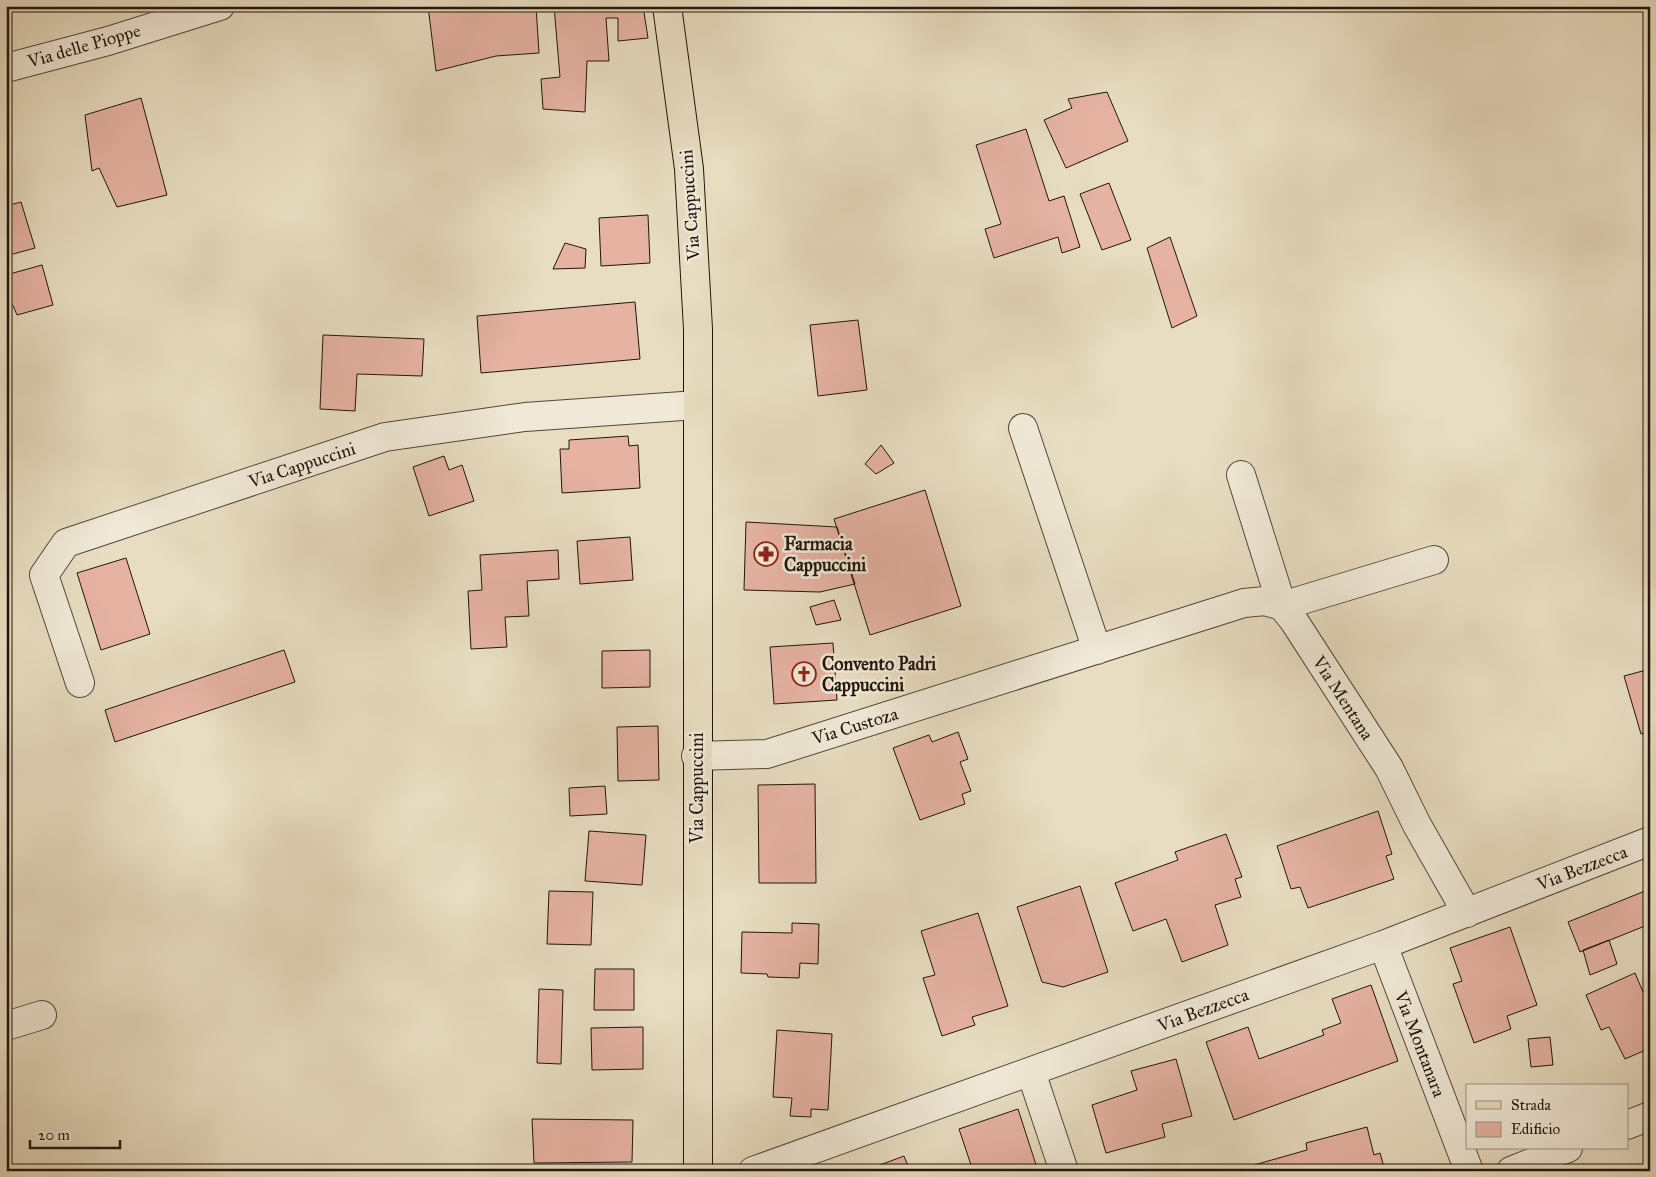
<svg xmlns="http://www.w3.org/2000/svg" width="1656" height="1177" font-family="'IM FELL Great Primer',serif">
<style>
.building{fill:#e6b3a3;stroke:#20150c}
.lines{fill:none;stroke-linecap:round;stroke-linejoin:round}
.minor-casing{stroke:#524739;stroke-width:30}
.major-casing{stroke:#20150c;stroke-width:30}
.minor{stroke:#f0e9d7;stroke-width:28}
.major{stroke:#e8ddc1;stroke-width:28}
.labels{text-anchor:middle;stroke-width:5;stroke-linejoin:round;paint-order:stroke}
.street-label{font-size:18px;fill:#20150c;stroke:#f0e9d7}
.poi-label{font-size:18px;font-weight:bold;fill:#20150c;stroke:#f0e9d7;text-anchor:start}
</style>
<rect width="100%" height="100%" fill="#e8ddc1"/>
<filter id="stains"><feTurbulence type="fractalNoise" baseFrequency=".004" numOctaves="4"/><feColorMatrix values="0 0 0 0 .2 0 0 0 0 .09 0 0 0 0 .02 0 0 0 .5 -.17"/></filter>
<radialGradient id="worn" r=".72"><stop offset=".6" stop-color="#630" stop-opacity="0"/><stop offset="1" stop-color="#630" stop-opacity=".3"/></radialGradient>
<!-- building -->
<path class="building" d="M63 6H82L63 11Z
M428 6H536L539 53 496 56 436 71Z
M554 6H643L648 38 618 41V18H606L609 61H587L585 112 543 109 541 79 560 77Z
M1107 92 1128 141 1066 168 1044 120 1072 108 1068 99Z
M141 98 167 195 117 207 99 168 92 171 85 115Z
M1026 129 1049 201 1064 196 1080 247 1062 253 1058 237 994 258 985 229 1001 224 976 145Z
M1109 183 1131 240 1102 250 1080 194Z
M21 202 35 248 6 256V206Z
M648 215 650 263 601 266 599 218Z
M1170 237 1197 316 1172 328 1147 248Z
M565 243 586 249 585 268 553 269Z
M42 265 53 305 17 315 8 294H6V275Z
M635 302 640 359 481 373 477 316Z
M858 320 867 390 818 396 810 325Z
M323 335 424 339 422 376 357 374 355 411 320 409Z
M628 436 629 446 638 445 640 488 562 493 560 449H569V440Z
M881 445 894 463 876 474 865 464Z
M444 456 449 470 462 465 474 501 429 516 413 467Z
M925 490 961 606 870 635 834 519Z
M746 522 837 527 855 584 820 592 744 590Z
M630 537 633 580 580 584 577 541Z
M558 550 559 579 527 581 529 616 505 617 507 647 471 649 468 591 482 590 480 555Z
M126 558 150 634 101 650 77 573Z
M834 600 841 620 816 625 810 607Z
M1650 640V655L1644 643Z
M833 643 837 700 774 704 770 647Z
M284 650 295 682 115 742 105 710Z
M650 650V687L602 688V651Z
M1650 669V731L1641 734 1624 676Z
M658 726 659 780 618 781 617 727Z
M958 732 968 759 960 762 971 791 962 794 965 804 920 820 893 748 929 735 932 742Z
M815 784 816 883H759L758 785Z
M605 786 607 814 570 816 569 788Z
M1378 811 1392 854 1386 856 1394 879 1308 908 1300 887 1291 889 1277 846Z
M589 831 646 835 642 885 585 881Z
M1226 834 1242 877 1235 879 1241 897 1215 905 1228 945 1182 962 1166 919 1133 931 1115 883 1178 860 1175 852Z
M1080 886 1108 972 1063 987 1042 982 1017 907Z
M1650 889V924L1580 952 1568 922Z
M549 891 593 892 591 945 547 944Z
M978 913 1008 1006 972 1017 975 1025 942 1036 923 978 935 975 921 931Z
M792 923 819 924 818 964 800 963 799 978 768 977 767 974 741 973 742 932 792 933Z
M1510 927 1537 1005 1507 1016 1511 1029 1474 1043 1453 984 1462 981 1450 948Z
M1609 940 1617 964 1590 975 1583 950Z
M595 969H634V1010H594Z
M1635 973 1643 992 1650 989V1054L1648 1049 1625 1059 1609 1027 1601 1030 1586 995Z
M1371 985 1398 1061 1234 1120 1206 1042 1248 1027 1259 1059 1324 1035 1322 1030 1341 1023 1332 999Z
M539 989 563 990 561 1064 537 1063Z
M643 1027V1069L592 1070 591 1028Z
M777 1030 832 1034 828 1110 811 1109V1117L790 1116 792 1098 773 1097Z
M1550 1037 1553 1065 1531 1067 1528 1039Z
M1176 1059 1192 1116 1162 1124 1165 1137 1106 1153 1092 1105 1137 1090 1131 1071Z
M1018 1109 1038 1171H973L959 1129Z
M532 1119 633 1120 632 1162 534 1163Z
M1367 1127 1374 1155 1380 1153 1385 1171H1233L1307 1150 1306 1143Z
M904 1156 910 1171H877L882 1169 880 1165Z"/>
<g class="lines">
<!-- minor casing -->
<g class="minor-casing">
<path id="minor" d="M6 68 108 41 220 6
M1023 428 1097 650
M1241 475 1282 606 1294 621 1389 768 1417 825 1467 913
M80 683 44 575 66 543 385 437 525 417 697 405
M696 756 767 754 1244 603 1265 601 1282 606 1434 560
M1383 945 1469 1171
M6 1026 42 1015
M1031 1072 1064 1171
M1627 1125 1650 1116
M753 1171 1383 945 1650 841
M1511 1171 1568 1148"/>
</g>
<!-- major casing -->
<g class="major-casing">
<path id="major" d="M667 6 689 169 698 329V1171"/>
</g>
<!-- minor -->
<use href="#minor" class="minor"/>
<!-- major -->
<use href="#major" class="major"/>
</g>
<!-- icons -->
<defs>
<g id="pharmacy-ring" transform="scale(1.25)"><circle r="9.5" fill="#f0e9d7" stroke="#8f2418" stroke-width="1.5"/><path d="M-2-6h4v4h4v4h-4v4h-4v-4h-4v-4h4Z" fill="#8f2418"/></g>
<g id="church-ring" transform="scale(1.25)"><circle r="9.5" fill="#f0e9d7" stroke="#8f2418" stroke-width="1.5"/><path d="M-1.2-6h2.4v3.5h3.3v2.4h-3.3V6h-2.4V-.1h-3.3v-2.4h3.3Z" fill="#8f2418"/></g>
</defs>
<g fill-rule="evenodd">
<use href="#pharmacy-ring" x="766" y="554"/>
<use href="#church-ring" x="804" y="674"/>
</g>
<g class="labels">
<!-- street labels -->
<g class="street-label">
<text transform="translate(84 46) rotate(-16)" y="6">Via delle Pioppe</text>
<text transform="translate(690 205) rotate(-94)" y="6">Via Cappuccini</text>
<text transform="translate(302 465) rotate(-18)" y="6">Via Cappuccini</text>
<text transform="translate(1343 698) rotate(57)" y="6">Via Mentana</text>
<text transform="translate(855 726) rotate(-17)" y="6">Via Custoza</text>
<text transform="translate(697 788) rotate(-90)" y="6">Via Cappuccini</text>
<text transform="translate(1582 868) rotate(-21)" y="6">Via Bezzecca</text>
<text transform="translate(1203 1010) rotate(-20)" y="6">Via Bezzecca</text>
<text transform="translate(1420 1044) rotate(69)" y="6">Via Montanara</text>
</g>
<!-- poi labels -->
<g class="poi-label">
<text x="784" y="550">Farmacia<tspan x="784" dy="21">Cappuccini</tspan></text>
<text x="822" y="670">Convento Padri<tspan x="822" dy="21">Cappuccini</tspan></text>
</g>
</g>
<!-- margin -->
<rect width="1656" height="1177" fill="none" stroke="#e8ddc1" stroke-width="25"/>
<rect x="8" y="8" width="1641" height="1162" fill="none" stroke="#20150c" stroke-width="2.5"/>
<rect x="12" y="12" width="1631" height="1152" fill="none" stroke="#20150c"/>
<!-- legend -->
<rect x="1466" y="1084" width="162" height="65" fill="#f0e9d7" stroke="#9d9486"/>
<rect x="1476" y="1101" width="25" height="8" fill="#e8ddc1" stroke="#9d9486"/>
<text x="1511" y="1110" font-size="15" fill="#20150c">Strada</text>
<rect x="1476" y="1122" width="25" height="15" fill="#e6b3a3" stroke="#9d9486"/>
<text x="1511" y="1134" font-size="15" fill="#20150c">Edificio</text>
<!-- scale -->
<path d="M30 1140v8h90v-8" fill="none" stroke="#20150c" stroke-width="2.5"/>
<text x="38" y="1140" font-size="15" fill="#20150c" stroke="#f0e9d7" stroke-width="4" paint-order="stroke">20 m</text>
<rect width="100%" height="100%" filter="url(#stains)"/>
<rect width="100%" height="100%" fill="url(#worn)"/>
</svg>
